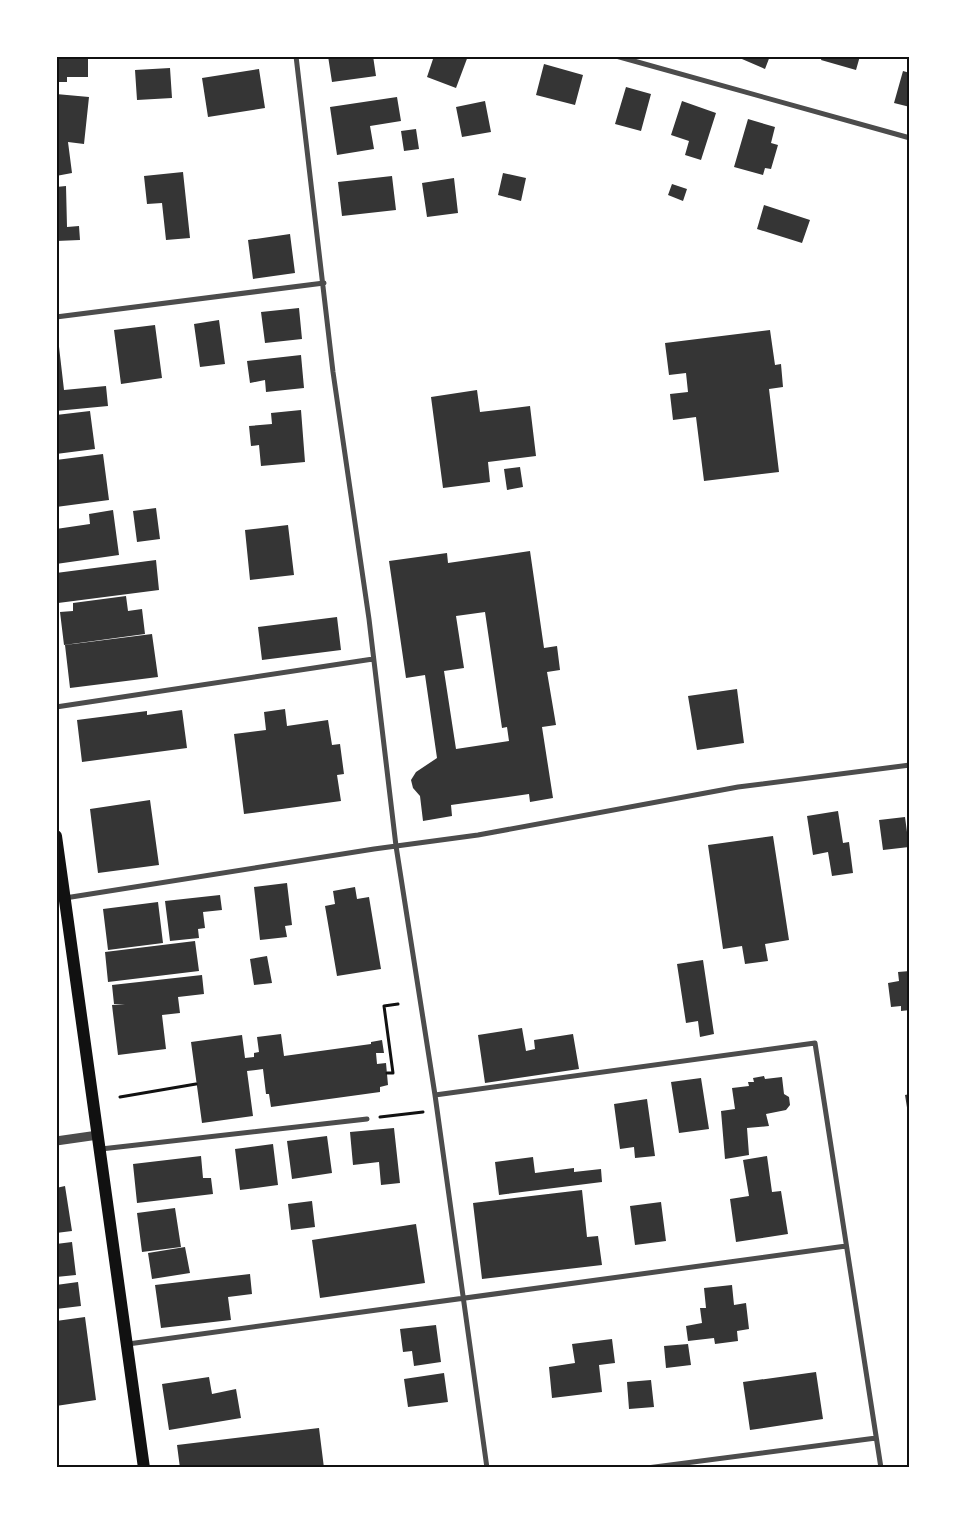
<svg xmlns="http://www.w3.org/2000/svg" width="966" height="1524" font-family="Ubuntu,sans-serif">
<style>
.building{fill:#353535;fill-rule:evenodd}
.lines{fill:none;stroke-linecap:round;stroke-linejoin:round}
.path{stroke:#111;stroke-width:3}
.minor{stroke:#4c4c4c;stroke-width:5}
.tertiary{stroke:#4c4c4c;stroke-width:9}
.primary{stroke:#111;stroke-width:12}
.neatline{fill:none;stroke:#111;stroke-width:2}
</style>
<rect width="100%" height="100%" fill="#fff"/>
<!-- building -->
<path class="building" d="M328 56H373L376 76 332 82Z
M434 56H468L456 88 427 77Z
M735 56H770L765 69Z
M822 56H860L856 70 821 60Z
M56 59H88V77H67V82H56Z
M544 64 583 75 575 105 536 95Z
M170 68 172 98 137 100 135 70Z
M259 69 265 108 208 117 202 78Z
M903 71 910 73V107L894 103Z
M626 87 651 94 641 131 615 124Z
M56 94 89 97 84 144 68 142 72 173 56 176Z
M397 97 401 121 370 126 374 149 337 155 330 107Z
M485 101 491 132 462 137 456 107Z
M682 101 716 113 701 160 685 155 689 141 671 135Z
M748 119 775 127 771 143 778 145 771 169 765 168 763 175 734 167Z
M416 129 419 149 404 151 401 131Z
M183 172 190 238 166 240 162 203 147 204 144 176Z
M503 173 526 178 521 201 498 195Z
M392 176 396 210 342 216 338 182Z
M454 178 458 213 427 217 422 183Z
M672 184 687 189 683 201 668 195Z
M66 186 67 227 79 226 80 240 56 241V187Z
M764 205 810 220 802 243 757 229Z
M290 234 295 273 253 279 248 240Z
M299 308 302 339 265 343 261 312Z
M219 320 225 364 200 367 194 324Z
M155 325 162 378 121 384 114 330Z
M770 330 775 365 781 364 783 387 769 389 779 472 704 481 696 417 673 420 670 394 688 392 686 373 669 375 665 343Z
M56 338H58L64 390 106 386 108 406 56 411Z
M301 355 304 388 266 392 265 380 250 383 247 361Z
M477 390 480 412 530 406 536 456 488 462 490 482 443 488 431 397Z
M301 410 305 462 261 466 259 445 251 446 249 426 272 424 271 413Z
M90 411 95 449 56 454V415Z
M103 454 109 500 56 507V460Z
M520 467 523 487 507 490 504 469Z
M156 508 160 539 137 542 133 511Z
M113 510 119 555 56 564V529L90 524 89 514Z
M288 525 294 575 250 580 245 530Z
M530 551 544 648 557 646 560 670 547 672 556 725 542 727 553 798 530 802 529 794 451 805 452 816 423 821 420 796 413 788 411 780 416 772 437 758 425 675 406 678 389 561 447 553 448 563ZM485 612 502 728 507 727 509 741 456 749 444 671 464 668 456 616Z
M156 560 159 590 58 603 56 573Z
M126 596 128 611 142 609 145 634 64 645 60 612 73 611V603Z
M337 617 341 650 262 660 258 627Z
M152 634 158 677 70 688 65 645Z
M737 689 744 743 697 750 688 696Z
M285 709 287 726 328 720 332 745 340 744 344 774 337 775 341 801 244 814 234 734 266 730 264 712Z
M182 710 187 748 82 762 77 720 147 711V715Z
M150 800 159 865 98 873 90 809Z
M838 811 843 843 849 842 853 873 832 876 828 852 813 855 807 816Z
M905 817 909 847 883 850 879 820Z
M773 836 789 940 765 944 768 961 745 964 742 946 723 949 708 845Z
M287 883 292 925 285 926 287 937 260 940 254 887Z
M355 887 357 899 369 897 381 969 337 976 325 906 335 904 333 891Z
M220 895 222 910 203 912 205 928 198 929 199 938 170 941 165 901Z
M158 902 163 943 108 950 103 909Z
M195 941 199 971 108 982 105 952Z
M267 956 272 983 254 985 250 959Z
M703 960 714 1034 700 1037 698 1021 686 1023 677 964Z
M910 971V1010L901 1011V1006L891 1007 888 983 899 981 898 972Z
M202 975 204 994 178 997 180 1013 162 1015 166 1049 118 1055 112 1005 125 1004H114L112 985Z
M522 1028 526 1051 535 1049 534 1040 573 1034 579 1069 485 1083 478 1035Z
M281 1034 284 1056 371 1044V1042L382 1040 384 1053H376L377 1064 386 1063 388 1085 380 1087V1092L271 1107 269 1094H266L263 1069 247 1071 253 1116 202 1123 191 1042 242 1035 245 1058 254 1057V1053L259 1052 257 1037Z
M764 1076 765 1079 782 1077 784 1094 789 1097 790 1105 786 1110 766 1114 769 1126 747 1128 749 1155 725 1159 721 1111 735 1109 732 1088 749 1086 748 1082H754L753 1078Z
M701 1078 709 1129 679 1133 671 1082Z
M910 1094V1120H909L905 1095Z
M647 1099 655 1156 635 1158 634 1147 620 1149 614 1104Z
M394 1128 400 1183 381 1185 379 1162 353 1165 350 1132Z
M327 1136 332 1173 292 1179 287 1141Z
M273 1144 278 1185 240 1190 235 1149Z
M201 1156 203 1178H211L213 1194 137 1203 133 1164Z
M767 1156 772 1192 781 1191 788 1234 736 1242 730 1199 749 1196 743 1160Z
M533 1157 535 1173 574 1168V1172L601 1169 602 1182 499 1195 495 1162Z
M65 1186 72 1231 56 1233V1188Z
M582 1190 587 1237 598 1236 602 1265 482 1279 473 1203Z
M312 1201 315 1227 291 1230 288 1204Z
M661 1202 666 1241 635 1245 630 1206Z
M175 1208 181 1247 142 1252 137 1213Z
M416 1224 425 1283 320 1298 312 1240Z
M72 1242 76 1275 56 1277V1244Z
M185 1247 190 1273 152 1279 148 1253Z
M250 1274 252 1294 228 1297 231 1320 161 1328 155 1285Z
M78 1282 81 1306 56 1309V1285Z
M732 1285 734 1305 746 1303 749 1329 737 1331 738 1341 715 1344 714 1338 688 1341 686 1326 702 1323 700 1308H706L704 1288Z
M85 1317 96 1400 56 1406V1321Z
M436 1325 441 1362 414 1366 412 1351 403 1352 400 1329Z
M612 1339 615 1363 599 1365 602 1392 552 1398 549 1367 575 1363 572 1344Z
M688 1344 691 1365 666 1368 664 1346Z
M816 1372 823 1419 750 1430 743 1382Z
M444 1373 448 1402 408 1407 404 1379Z
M209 1377 212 1394 236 1389 241 1418 169 1430 162 1384Z
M651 1380 654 1407 629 1409 627 1382Z
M319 1428 324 1468H180L177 1445Z"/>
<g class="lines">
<!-- path -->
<path class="path" d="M387 1073H393L384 1006 398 1004
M120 1097 196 1084
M380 1117 423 1112"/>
<!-- minor -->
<path class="minor" d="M296 56 333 372 369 619 396 846 435 1095 487 1468
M616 56 910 138
M56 317 324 283
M56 707 373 659
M65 898 374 849 478 835 738 787 910 765
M435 1095 815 1043 881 1468
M101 1149 367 1119
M128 1344 846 1246
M647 1468 876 1438"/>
<!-- tertiary -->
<path class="tertiary" d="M56 1141 98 1135"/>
<!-- primary -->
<path class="primary" d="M56 836 144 1468"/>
</g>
<!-- border -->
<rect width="966" height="1524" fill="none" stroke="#ffffff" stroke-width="115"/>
<rect x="58" y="58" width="850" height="1408" class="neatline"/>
</svg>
